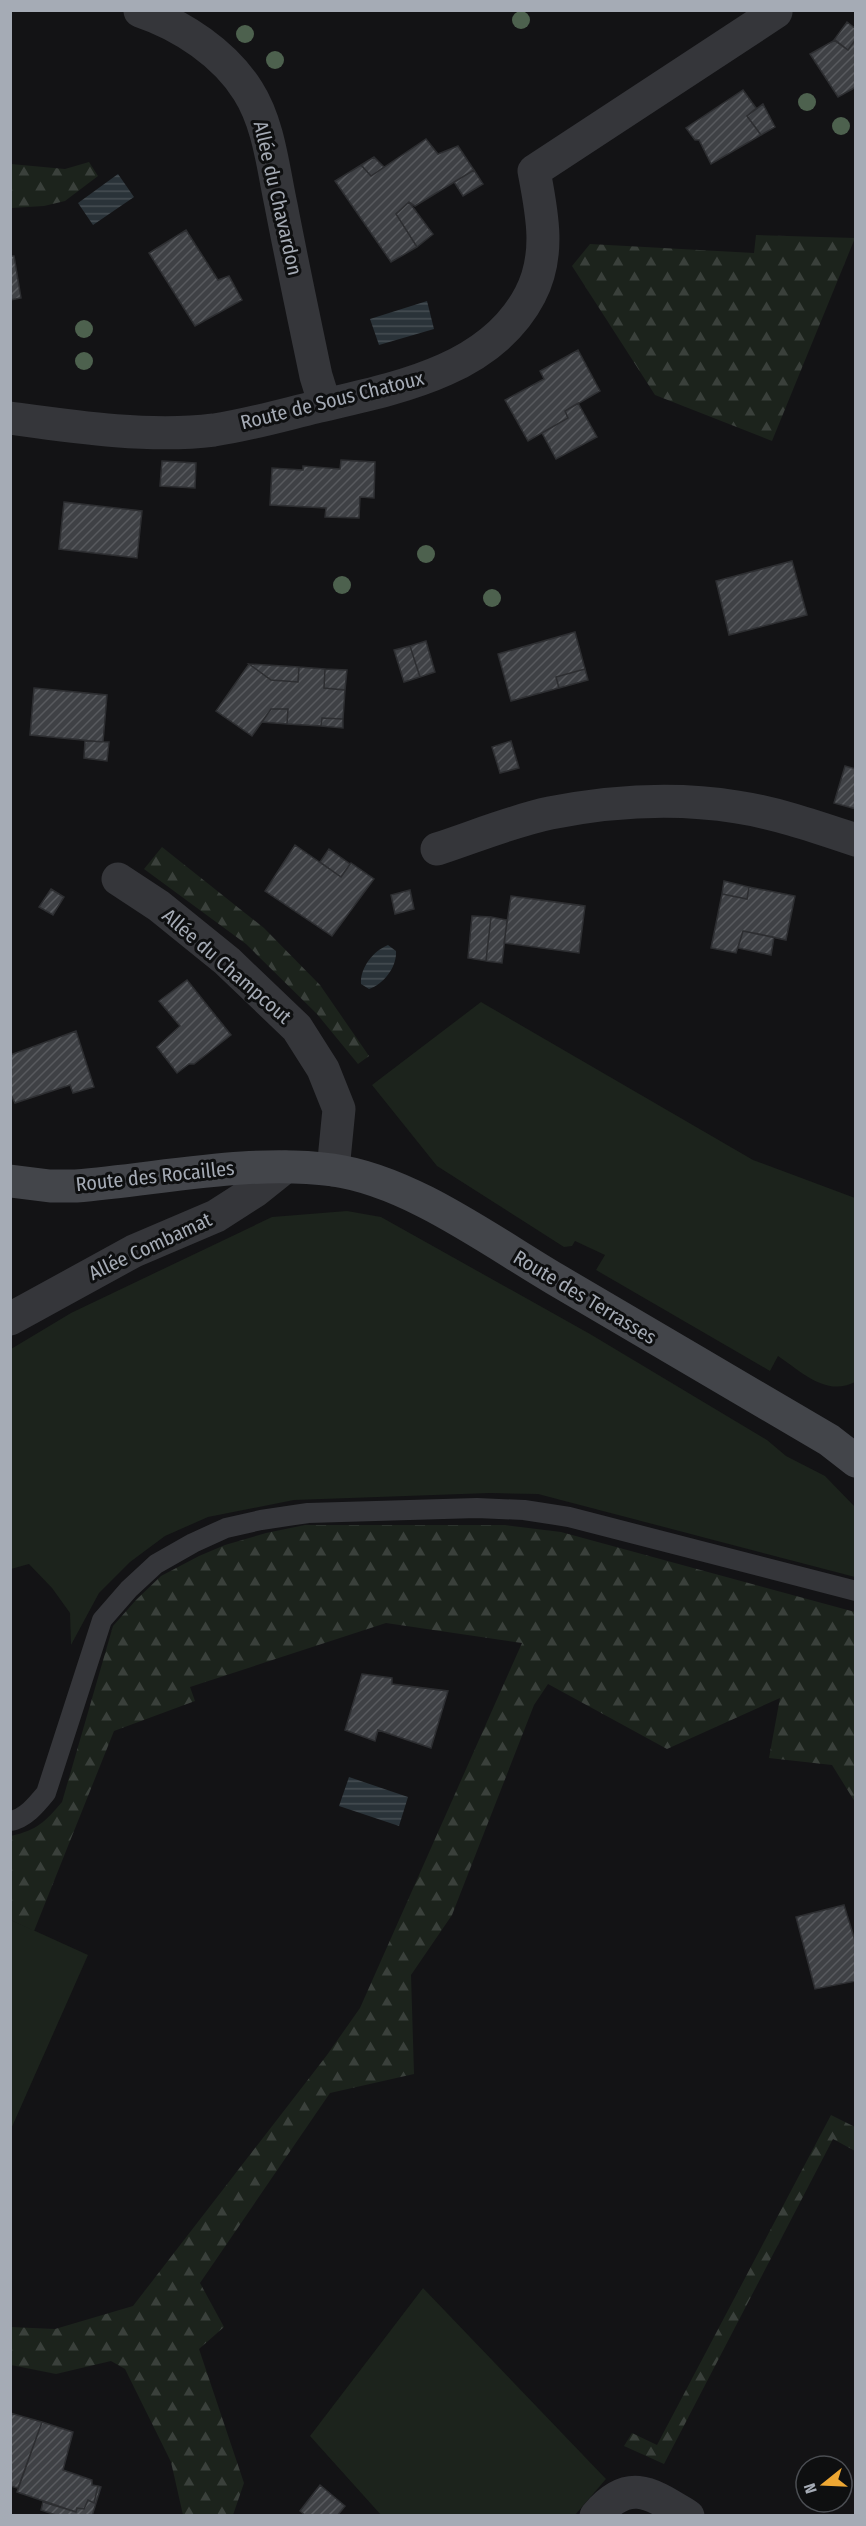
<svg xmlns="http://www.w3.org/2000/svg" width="866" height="2526" font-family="'Fira Sans Condensed',sans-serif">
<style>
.green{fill:#1c231c}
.forest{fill:url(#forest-firs)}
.water{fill:url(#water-rules)}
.building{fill:url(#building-hatch);stroke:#2d2e31;stroke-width:1.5}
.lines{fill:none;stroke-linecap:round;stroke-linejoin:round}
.lane{stroke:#35363a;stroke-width:20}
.street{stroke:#35363a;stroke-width:33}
.secondary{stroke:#43454a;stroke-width:33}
.tree{fill:#4d614e}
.labels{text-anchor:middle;stroke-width:6;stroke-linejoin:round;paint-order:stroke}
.street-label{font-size:20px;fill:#a5abb5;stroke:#0e0f10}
</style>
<defs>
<pattern id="forest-firs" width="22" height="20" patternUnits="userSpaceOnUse" patternTransform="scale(1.5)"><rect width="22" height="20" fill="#1c231c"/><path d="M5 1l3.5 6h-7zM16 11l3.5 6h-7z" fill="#3a403b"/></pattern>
<pattern id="water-rules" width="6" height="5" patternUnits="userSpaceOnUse" patternTransform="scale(1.5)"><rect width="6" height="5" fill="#2a3339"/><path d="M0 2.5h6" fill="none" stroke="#464e53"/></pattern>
<pattern id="building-hatch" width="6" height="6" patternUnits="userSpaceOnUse" patternTransform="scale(1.5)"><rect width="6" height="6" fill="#3f4145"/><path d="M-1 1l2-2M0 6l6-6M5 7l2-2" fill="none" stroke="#585a5e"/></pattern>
</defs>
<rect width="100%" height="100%" fill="#131315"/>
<!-- green -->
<path class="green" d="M481 1002 753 1160 855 1198V1382C826 1397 802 1372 778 1356L770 1371 596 1270 605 1255 575 1241 572 1246 564 1247 437 1166 372 1085Z
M347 1211 381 1217 590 1334 767 1440 786 1456 825 1476 855 1507V1577L538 1494 490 1493 294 1500 208 1517 165 1536 130 1562 99 1593 71 1645 70 1613 52 1588 29 1564 11 1569V1349L71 1313 272 1217Z
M11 1920 88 1955 11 2129Z
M423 2288 606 2479 575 2515H381L310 2436Z"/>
<!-- forest -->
<path class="forest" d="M89 162 98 176 65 201 44 206 11 208V164L65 169Z
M756 235 855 238 772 441 655 395 572 266 590 244 754 253Z
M162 847 264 928 320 985 369 1056 358 1064 317 1014 246 944 144 869Z
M305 1525H505L561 1532 855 1612V1802L832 1765 769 1758 780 1698 667 1749 548 1684 534 1705 452 1915 411 1975 414 2074 330 2093 200 2283 224 2327 199 2349 244 2483 233 2515H183L171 2462 125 2369 111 2361 56 2374 11 2365V2327L55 2329 133 2306 327 2055 360 2008 522 1643 386 1623 190 1687 195 1701 114 1731 34 1931 11 1920V1836C37 1830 45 1822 62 1802L113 1626 136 1600 161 1576 199 1556 225 1545 266 1533Z
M831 2115 855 2127V2151L833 2139 664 2464 624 2446 632 2433 657 2445Z"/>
<!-- water -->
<path class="water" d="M118 174 134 197 93 225 78 203Z
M427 301 434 329 379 345 370 319Z
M388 945 396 951C397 967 384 984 369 989L361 984C360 968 373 951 388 945Z
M349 1777 408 1797 399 1826 339 1806Z"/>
<!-- building -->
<path class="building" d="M847 22 856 29V39L848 50 834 40Z
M856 39V87L838 97 810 54 835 40 848 50Z
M743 90 756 108 747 116 761 135 711 164 699 140H695L686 128Z
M763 104 775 127 761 135 747 116Z
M426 139 438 154 458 146 474 170 415 206 409 202 396 214 417 247 391 262 335 181 361 165 371 176Z
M374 157 384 167 371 176 361 165Z
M474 170 483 184 463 196 454 182Z
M409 202 433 234 417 247 396 214Z
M186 230 218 280 229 276 242 300 195 326 149 253Z
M10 256H14L21 298 10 300Z
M578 350 600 391 565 411 568 418 528 441 505 400 544 379 540 371Z
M578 403 597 437 556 459 542 433 568 418 565 411Z
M341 460 375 462 374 498 360 497 359 518 325 517 326 508 270 505 272 468 303 470V466L340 469Z
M162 461 196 463 195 488 160 486Z
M64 502 142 511 137 558 59 549Z
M792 561 807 615 729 635 716 581Z
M575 632 585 669 556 677 559 688 511 701 498 654Z
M426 641 435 672 420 677 410 646Z
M410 646 420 677 404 682 394 650Z
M249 664 271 680 298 682 299 667 325 669 324 688 345 690 343 719 322 718 321 726 287 724 288 709H271L252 736 216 711Z
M249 664 299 667 298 682 271 680Z
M325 669 347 670 345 690 324 688Z
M585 669 588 680 559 688 556 677Z
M34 688 107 695 103 742 30 735Z
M271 709H288L287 724 262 722Z
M322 718 343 719V728L321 726Z
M85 741 109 742 107 761 84 758Z
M511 741 519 768 500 773 492 747Z
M845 766 856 769V809L834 803Z
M295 845 341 877 351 863 374 879 332 936 265 891Z
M329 849 350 864 341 877 320 862Z
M724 881 749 887 747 899 722 894Z
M749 887 795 896 786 940 743 931 736 953 711 948 722 894 747 899Z
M51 889 64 897 53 915 39 907Z
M410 890 414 909 395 914 391 895Z
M511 896 585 906 579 953 504 943Z
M472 916 491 917 486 961 468 958Z
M491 917 507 920 502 963 486 961Z
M743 931 774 937 771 955 738 948Z
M187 980 231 1035 194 1064H189L177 1073 157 1047 180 1026 159 1001Z
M76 1031 94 1087 73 1093 70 1085 15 1103 10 1093V1055Z
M362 1674 392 1678V1684L448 1691 431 1748 378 1730 375 1741 345 1730Z
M844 1905 856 1944V1981L815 1989 796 1917Z
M10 2413 42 2422 18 2488 10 2486Z
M42 2422 73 2432 63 2470 92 2480V2485L98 2486 94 2503 88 2500 84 2509 77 2508 76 2512 17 2492Z
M320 2485 345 2506 337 2516H306L300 2511Z
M98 2486 101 2487 92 2516H59L41 2510 43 2502 76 2512 77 2508 84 2509 88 2500 94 2503Z"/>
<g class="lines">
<!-- lane -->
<path class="lane" d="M10 1821C25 1819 37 1804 46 1793L102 1620 129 1589 156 1564 193 1543 226 1528 261 1520 308 1513 477 1508 524 1510 569 1517 856 1591"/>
<!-- street -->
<path class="street" d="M140 11C182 25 225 54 248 91 269 124 273 168 281 205 292 262 304 319 316 376L325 405
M10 418C75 427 149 438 214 430 248 425 283 415 316 407 393 389 490 372 530 295 551 255 542 213 534 171L776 12
M437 849C474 837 512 821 550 813 611 801 676 797 737 807 777 813 817 827 856 840
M118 879 159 906 227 961 297 1028 323 1069 339 1109 333 1170
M10 1319 134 1251 216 1216 255 1191 285 1167
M596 2516C629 2476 652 2494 688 2516"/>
<!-- secondary -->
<path class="secondary" d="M10 1181 50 1186H76C161 1179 248 1159 333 1170 410 1181 489 1240 555 1279 646 1333 738 1386 829 1440L856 1461"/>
</g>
<!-- trees -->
<g class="tree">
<circle cx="521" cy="20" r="9"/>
<circle cx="245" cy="34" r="9"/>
<circle cx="275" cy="60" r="9"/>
<circle cx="807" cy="102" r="9"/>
<circle cx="841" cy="126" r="9"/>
<circle cx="84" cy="329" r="9"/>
<circle cx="84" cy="361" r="9"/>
<circle cx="426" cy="554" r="9"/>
<circle cx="342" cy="585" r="9"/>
<circle cx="492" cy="598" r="9"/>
</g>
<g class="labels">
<!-- street labels -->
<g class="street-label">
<text transform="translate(278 198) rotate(77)" y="7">Allée du Chavardon</text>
<text transform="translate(332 400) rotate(-14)" y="7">Route de Sous Chatoux</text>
<text transform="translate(227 966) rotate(41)" y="7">Allée du Champcout</text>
<text transform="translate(155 1176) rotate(-6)" y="7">Route des Rocailles</text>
<text transform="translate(150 1246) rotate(-25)" y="7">Allée Combamat</text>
<text transform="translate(585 1297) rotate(31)" y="7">Route des Terrasses</text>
</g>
</g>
<!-- border -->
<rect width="866" height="2526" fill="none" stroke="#a5abb5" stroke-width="24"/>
<!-- north arrow -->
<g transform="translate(824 2484) rotate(252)"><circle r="28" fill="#0e0f10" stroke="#4a4d52" stroke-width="1.5"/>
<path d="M0-4.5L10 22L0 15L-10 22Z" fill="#eda733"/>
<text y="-9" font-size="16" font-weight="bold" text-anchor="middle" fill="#a5abb5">N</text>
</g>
</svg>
